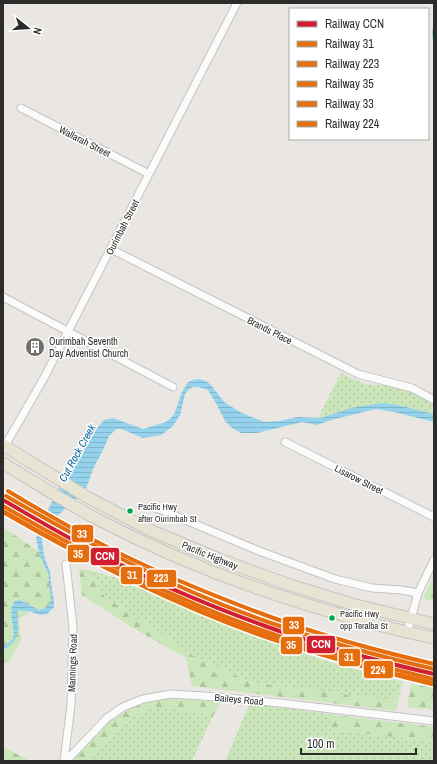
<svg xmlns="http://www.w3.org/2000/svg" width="437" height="764" font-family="'Archivo Narrow',sans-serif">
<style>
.grass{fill:url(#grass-dots)}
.forest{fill:url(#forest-firs)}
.water{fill:url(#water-rules)}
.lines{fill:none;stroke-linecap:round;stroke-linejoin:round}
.stream{stroke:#95d3ed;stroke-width:2.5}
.street-casing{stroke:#c4c3c3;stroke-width:9}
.primary-casing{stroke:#c6c4c2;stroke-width:13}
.street{stroke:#fcfbfb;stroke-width:7}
.primary{stroke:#e8e4d4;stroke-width:11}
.rail-1-casing{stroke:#fff;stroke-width:7}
.rail-2-casing{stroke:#fff;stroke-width:7}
.rail-3-casing{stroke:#fff;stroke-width:7}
.rail-4-casing{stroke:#fff;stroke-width:7}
.rail-5-casing{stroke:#fff;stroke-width:7}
.rail-6-casing{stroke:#fff;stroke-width:7}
.rail-1{stroke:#d11f2f;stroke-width:4}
.rail-2{stroke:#e56e0f;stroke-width:4}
.rail-3{stroke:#e56e0f;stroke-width:4}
.rail-4{stroke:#e56e0f;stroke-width:4}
.rail-5{stroke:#e56e0f;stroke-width:4}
.rail-6{stroke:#e56e0f;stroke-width:4}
.bus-dot{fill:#00a651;stroke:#fff;stroke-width:1.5}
.labels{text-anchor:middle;stroke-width:3;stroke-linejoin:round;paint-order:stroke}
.bus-label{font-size:9px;fill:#2c2c2c;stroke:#fff;text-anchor:start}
.street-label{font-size:10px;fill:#2c2c2c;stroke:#fff}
.poi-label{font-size:10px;fill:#2c2c2c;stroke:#fff;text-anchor:start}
.water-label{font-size:11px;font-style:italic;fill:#0b68a2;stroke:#fff}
.line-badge{stroke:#fff;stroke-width:1.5}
.badge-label{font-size:11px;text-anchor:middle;font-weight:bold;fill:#fff}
</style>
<defs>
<pattern id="grass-dots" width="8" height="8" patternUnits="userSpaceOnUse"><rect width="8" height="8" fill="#cbe6ba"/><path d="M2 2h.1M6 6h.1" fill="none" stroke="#aec5a0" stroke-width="1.8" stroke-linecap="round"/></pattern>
<pattern id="forest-firs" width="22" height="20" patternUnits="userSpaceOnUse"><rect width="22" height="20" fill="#cbe6ba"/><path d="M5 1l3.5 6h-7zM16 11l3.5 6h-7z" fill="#aec5a0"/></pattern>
<pattern id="water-rules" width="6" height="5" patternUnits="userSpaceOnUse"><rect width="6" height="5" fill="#95d3ed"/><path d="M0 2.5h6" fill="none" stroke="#81b5cb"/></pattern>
</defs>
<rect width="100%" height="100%" fill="#eae7e2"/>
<!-- grass -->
<path class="grass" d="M341 373 364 384 390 386 411 392 434 402V414L397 405 318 418Z
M88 570 117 578 220 622 326 661 402 682 401 689H396L392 700 371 698 251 682 194 656 105 597Z
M249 705 281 707 335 715 327 729 434 742V761H225Z
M148 708 174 709 209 715 212 718 192 761H86L118 727Z"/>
<!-- forest -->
<path class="forest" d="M3 527 39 552 48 573 51 591V600L48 606 43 609 39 610 30 606 11 610 14 635 17 613 19 610 30 612 19 619 21 640 9 662 3 663Z
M79 569 88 570 105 597 194 656 251 682 371 698 391 700 396 689H401L396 711 192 686 186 658 133 628 82 595Z
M434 575V601L423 599Z
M411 684 434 687V710L407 707Z
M168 698 221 702 212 718 209 715 175 709 148 708 118 727 86 761H72L110 721 140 703Z
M335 715 434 727V742L326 729Z
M3 747 27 759 26 761H3Z"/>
<!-- water -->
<path class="water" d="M199 379 206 381 211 385 224 402 240 412 264 422 279 421 297 417 321 418 351 408 382 403 397 405 434 414V422L394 412 376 409 331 420 317 425 302 422 257 433H241L232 428 225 421 217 405 208 390 199 387H193L189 389 185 394 180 415 173 426 161 435 143 438 121 429H116L109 436 103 450 93 469 87 486 81 495 57 516 42 540 44 556 50 572 52 591 54 601V607L47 614 40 615 32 612 19 610 17 613C18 623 20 631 14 640 15 627 7 611 15 601L20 600 39 610 43 609 48 606 51 600 48 573 40 556 36 538 46 514 60 486 80 456 97 428 104 420 113 418 143 429 166 422 174 415 182 392 188 382 193 380Z"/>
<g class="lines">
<!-- stream -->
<path class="stream" d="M434 30 433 31 434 40
M3 649 14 640 15 637"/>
<!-- street casing -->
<g class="street-casing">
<path id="street" d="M21 108 149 174
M111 249 358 374 412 388 434 400
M3 297 173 387
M285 442 434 517
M3 449 44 378 237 3
M152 507 164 511 259 551 335 579 372 588 401 590 418 593
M407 633 418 593 434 560
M64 761 71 705 73 627 66 564
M66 761 107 718 123 707 143 699 171 694 218 697 280 703 434 721"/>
</g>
<!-- primary casing -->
<g class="primary-casing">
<path id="primary" d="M3 445 87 497 150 530 219 559 287 584 352 604 434 624
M3 463C34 482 65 502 97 519 177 561 262 593 349 617 377 625 405 632 434 638"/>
</g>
<!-- street -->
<use href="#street" class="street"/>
<!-- primary -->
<use href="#primary" class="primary"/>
<!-- rail-1 casing -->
<g class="rail-1-casing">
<path id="rail-1" d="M3 500C36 519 69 539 104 556 155 583 210 606 265 626 320 646 377 661 434 674"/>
</g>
<!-- rail-2 casing -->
<g class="rail-2-casing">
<path id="rail-2" d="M3 506C87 555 173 599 264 631 320 651 376 665 433 679"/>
</g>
<!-- rail-3 casing -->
<g class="rail-3-casing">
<path id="rail-3" d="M6 496C90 545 175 589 268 622 322 641 378 656 434 669"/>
</g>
<!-- rail-4 casing -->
<g class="rail-4-casing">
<path id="rail-4" d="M3 512C86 560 172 604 263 636 318 655 375 670 432 684"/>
</g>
<!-- rail-5 casing -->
<g class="rail-5-casing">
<path id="rail-5" d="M8 491C41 511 74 530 109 548 160 574 214 596 268 616 322 636 378 651 434 664"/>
</g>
<!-- rail-6 casing -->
<g class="rail-6-casing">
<path id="rail-6" d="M3 511C87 560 173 603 264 635 320 655 376 670 433 683"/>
</g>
<!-- rail-1 -->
<use href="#rail-1" class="rail-1"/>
<!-- rail-2 -->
<use href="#rail-2" class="rail-2"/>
<!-- rail-3 -->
<use href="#rail-3" class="rail-3"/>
<!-- rail-4 -->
<use href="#rail-4" class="rail-4"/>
<!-- rail-5 -->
<use href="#rail-5" class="rail-5"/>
<!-- rail-6 -->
<use href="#rail-6" class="rail-6"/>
</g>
<!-- icons -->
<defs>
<g id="building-disc" transform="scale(1)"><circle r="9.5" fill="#6e6d6c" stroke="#fff"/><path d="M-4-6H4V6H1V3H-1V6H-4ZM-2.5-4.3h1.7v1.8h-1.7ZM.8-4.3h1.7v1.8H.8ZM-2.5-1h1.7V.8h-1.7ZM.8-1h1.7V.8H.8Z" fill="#fff"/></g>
</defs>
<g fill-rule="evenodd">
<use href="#building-disc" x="35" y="347"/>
</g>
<!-- markers -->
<g class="bus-dot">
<circle cx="130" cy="511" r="3.5"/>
<circle cx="332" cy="618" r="3.5"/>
</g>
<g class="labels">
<!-- bus labels -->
<g class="bus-label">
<text x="138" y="510">Pacific Hwy<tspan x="138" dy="12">after Ourimbah St</tspan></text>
<text x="340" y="617">Pacific Hwy<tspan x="340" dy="12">opp Teralba St</tspan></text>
</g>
<!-- street labels -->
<g class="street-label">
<text transform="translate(85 141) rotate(27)" y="4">Wallarah Street</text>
<text transform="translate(122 227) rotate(-63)" y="4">Ourimbah Street</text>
<text transform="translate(270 330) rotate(27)" y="4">Brands Place</text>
<text transform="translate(359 479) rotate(27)" y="4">Lisarow Street</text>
<text transform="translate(210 555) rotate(22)" y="4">Pacific Highway</text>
<text transform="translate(72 663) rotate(-88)" y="4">Mannings Road</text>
<text transform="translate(239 699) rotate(5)" y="4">Baileys Road</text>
</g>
<!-- poi labels -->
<g class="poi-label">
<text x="49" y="345">Ourimbah Seventh<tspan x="49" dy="12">Day Adventist Church</tspan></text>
</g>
<!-- water labels -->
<g class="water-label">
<text transform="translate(77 453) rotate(-61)" y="4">Cut Rock Creek</text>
</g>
</g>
<g class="line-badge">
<rect x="71" y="524" width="23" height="19" rx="4" fill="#e56e0f"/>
<rect x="67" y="544" width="23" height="19" rx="4" fill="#e56e0f"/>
<rect x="90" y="547" width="30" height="19" rx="4" fill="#d11f2f"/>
<rect x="120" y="566" width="23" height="19" rx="4" fill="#e56e0f"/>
<rect x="146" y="569" width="31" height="19" rx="4" fill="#e56e0f"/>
<rect x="282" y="616" width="23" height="19" rx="4" fill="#e56e0f"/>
<rect x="306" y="635" width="30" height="19" rx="4" fill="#d11f2f"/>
<rect x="280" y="636" width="23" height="19" rx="4" fill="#e56e0f"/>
<rect x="338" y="648" width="23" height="19" rx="4" fill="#e56e0f"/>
<rect x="363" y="660" width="31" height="19" rx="4" fill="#e56e0f"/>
</g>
<g class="badge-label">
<text x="82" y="538">33</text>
<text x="78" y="558">35</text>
<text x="105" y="560">CCN</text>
<text x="132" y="579">31</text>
<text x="161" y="582">223</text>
<text x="294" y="629">33</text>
<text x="321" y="648">CCN</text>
<text x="291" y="649">35</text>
<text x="349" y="661">31</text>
<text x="378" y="674">224</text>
</g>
<!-- border -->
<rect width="437" height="764" fill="none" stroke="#2c2c2c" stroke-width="8"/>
<!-- legend -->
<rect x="289" y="8" width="140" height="132" fill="#ffffff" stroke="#ababab"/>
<rect x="297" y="21" width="20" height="6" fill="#d11f2f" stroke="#ababab"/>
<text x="325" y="28" font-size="12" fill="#2c2c2c">Railway CCN</text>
<rect x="297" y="41" width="20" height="6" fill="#e56e0f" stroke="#ababab"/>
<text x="325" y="48" font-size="12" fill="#2c2c2c">Railway 31</text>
<rect x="297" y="61" width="20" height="6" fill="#e56e0f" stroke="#ababab"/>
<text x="325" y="68" font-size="12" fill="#2c2c2c">Railway 223</text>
<rect x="297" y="81" width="20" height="6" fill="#e56e0f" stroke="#ababab"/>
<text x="325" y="88" font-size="12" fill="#2c2c2c">Railway 35</text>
<rect x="297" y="101" width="20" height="6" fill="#e56e0f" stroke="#ababab"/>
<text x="325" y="108" font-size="12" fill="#2c2c2c">Railway 33</text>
<rect x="297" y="121" width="20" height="6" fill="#e56e0f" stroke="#ababab"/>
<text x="325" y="128" font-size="12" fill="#2c2c2c">Railway 224</text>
<!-- north arrow -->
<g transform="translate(28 28) rotate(107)" stroke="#ffffff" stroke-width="3" paint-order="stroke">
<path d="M0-3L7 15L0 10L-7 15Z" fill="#2c2c2c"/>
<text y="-6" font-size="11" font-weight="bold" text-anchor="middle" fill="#2c2c2c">N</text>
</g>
<!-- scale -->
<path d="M301 748v6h115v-6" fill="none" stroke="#2c2c2c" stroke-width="2"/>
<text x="307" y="748" font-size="12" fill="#2c2c2c" stroke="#ffffff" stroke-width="3" paint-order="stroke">100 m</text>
</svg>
